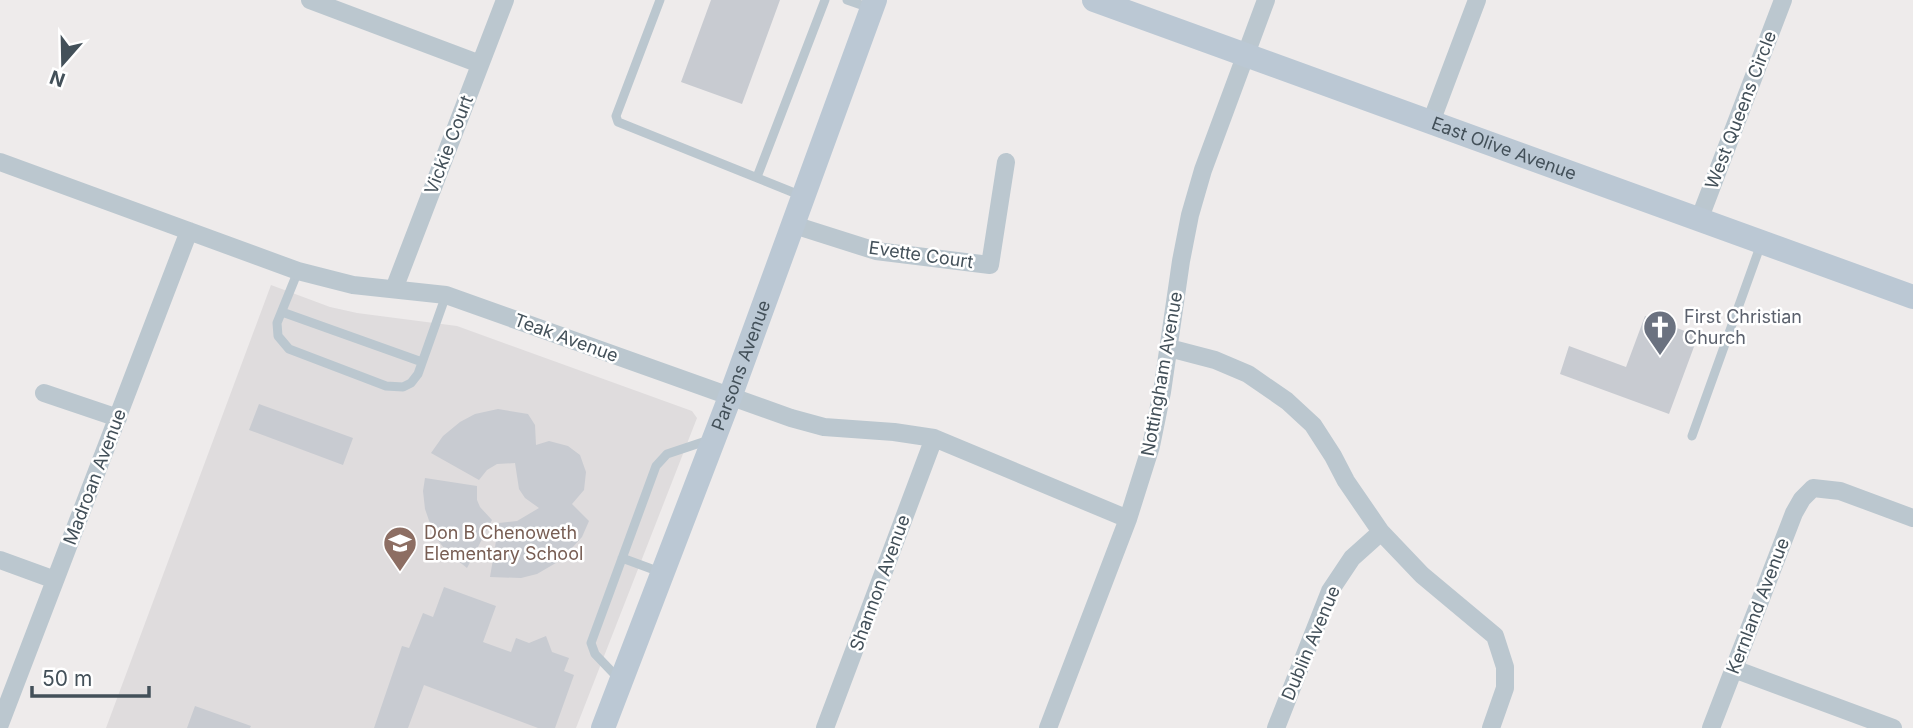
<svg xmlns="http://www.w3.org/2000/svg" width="1913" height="728" font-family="Inter,sans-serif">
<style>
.education{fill:#dfdcdd}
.building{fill:#c8cbd1}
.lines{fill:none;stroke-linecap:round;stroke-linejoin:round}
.lane{stroke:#bbc7cf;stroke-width:9}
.street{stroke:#bbc7cf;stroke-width:18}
.secondary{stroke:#bbc8d4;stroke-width:24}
.labels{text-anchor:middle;stroke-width:5;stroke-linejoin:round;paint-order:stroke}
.street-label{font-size:18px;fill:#435059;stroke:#fff}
.worship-label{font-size:18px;fill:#5b616d;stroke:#fff;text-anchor:start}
.education-label{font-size:18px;fill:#785e54;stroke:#fff;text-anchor:start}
</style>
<rect width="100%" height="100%" fill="#eeebeb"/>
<!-- education -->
<path class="education" d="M271 285 330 307 357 313 457 326 692 411 697 418 576 728H106Z"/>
<!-- building -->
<path class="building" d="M711 0H780L742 104 681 82Z
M1645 316 1698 336 1669 414 1560 374 1569 346 1626 367Z
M259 404 353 438 343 465 249 430Z
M498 409 528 414 535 425 536 445 549 441 568 446 580 455 586 472 584 490 572 504 589 521 582 537 561 560 537 574 521 578 490 577 499 523 517 521 539 508 525 498 519 489 515 463 497 464 487 470 479 480 431 453 443 436 460 422 475 414Z
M425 478 477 486V500L480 507 492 520 467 568 447 552 434 535 425 509 423 491Z
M444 587 496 606 483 642 511 652 516 638 529 643 546 636 552 652 569 658 564 671 574 675 555 728H538L424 685 408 728H374L402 646 409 648 423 613 433 617Z
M195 706 251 726 250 728H187Z"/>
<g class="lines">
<!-- lane -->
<path class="lane" d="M660 0 616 116 618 122 802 196
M847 0 870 8
M757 177 825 0
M298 271 277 323 278 336 289 349 386 386 403 387 411 383 418 374 446 295
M282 312 422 362
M1692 436 1761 244
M622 558 660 572
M618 678 595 654 591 643 656 466 667 454 709 440"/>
<!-- street -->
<path class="street" d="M310 0 480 64
M1431 122 1477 0
M0 162 298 271 353 285 446 295 791 418 824 427 894 432 934 438 1128 519
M1699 220 1783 0
M794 225 876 251 990 265 1006 162
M394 289 505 0
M1169 348 1215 360 1248 374 1287 401 1313 425 1333 456 1346 481 1381 532 1422 575 1495 636 1505 667V688L1491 728
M44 393 118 418
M0 560 55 580
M1734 669 1893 728
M0 724 189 231
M825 728 934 438
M1048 728 1128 519 1151 446 1162 392 1181 261 1190 215 1203 170 1266 0
M1276 728 1330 591 1352 558 1381 532
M1711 728 1794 513 1802 499 1813 488 1840 491 1913 518"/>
<!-- secondary -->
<g class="secondary">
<path id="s1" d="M1094 0 1913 297"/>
<path id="s2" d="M603 728 730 397 875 0"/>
</g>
</g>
<!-- icons -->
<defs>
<g id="church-pin" transform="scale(1.75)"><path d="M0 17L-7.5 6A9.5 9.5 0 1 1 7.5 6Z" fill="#6b7280" stroke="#fff"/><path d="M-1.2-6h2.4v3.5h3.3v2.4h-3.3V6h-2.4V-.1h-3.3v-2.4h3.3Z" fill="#fff"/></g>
<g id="school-pin" transform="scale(1.75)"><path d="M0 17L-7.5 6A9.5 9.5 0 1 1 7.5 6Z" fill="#8d6e63" stroke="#fff"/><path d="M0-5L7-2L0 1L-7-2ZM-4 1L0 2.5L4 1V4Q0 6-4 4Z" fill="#fff"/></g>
</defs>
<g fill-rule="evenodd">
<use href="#church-pin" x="1660" y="327"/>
<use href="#school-pin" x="400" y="543"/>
</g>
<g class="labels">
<!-- street labels -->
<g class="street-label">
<text transform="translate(1741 110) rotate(-69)" y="6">West Queens Circle</text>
<text transform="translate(449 145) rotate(-69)" y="6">Vickie Court</text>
<text dy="6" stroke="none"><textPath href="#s1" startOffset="436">East Olive Avenue</textPath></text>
<text transform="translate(921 255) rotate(8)" y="6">Evette Court</text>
<text transform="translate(566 338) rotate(20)" y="6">Teak Avenue</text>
<text dy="6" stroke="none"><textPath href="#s2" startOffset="388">Parsons Avenue</textPath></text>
<text transform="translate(1162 374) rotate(-80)" y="6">Nottingham Avenue</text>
<text transform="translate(95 477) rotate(-69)" y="6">Madroan Avenue</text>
<text transform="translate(880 583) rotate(-70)" y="6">Shannon Avenue</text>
<text transform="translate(1758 606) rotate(-69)" y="6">Kernland Avenue</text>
<text transform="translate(1311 643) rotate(-67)" y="6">Dublin Avenue</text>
</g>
<!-- worship labels -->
<g class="worship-label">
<text x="1684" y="323">First Christian<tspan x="1684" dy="21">Church</tspan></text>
</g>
<!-- education labels -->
<g class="education-label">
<text x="424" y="539">Don B Chenoweth<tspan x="424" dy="21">Elementary School</tspan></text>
</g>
</g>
<!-- north arrow -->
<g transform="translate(63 63) rotate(200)" stroke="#ffffff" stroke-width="5" paint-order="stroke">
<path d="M0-5L12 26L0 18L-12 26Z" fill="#435059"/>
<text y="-10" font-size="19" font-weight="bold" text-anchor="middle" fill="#435059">N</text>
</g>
<!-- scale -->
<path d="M32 686v10h117v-10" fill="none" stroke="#435059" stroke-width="3.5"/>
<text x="42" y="686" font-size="21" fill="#435059" stroke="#ffffff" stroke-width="5" paint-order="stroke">50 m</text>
</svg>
